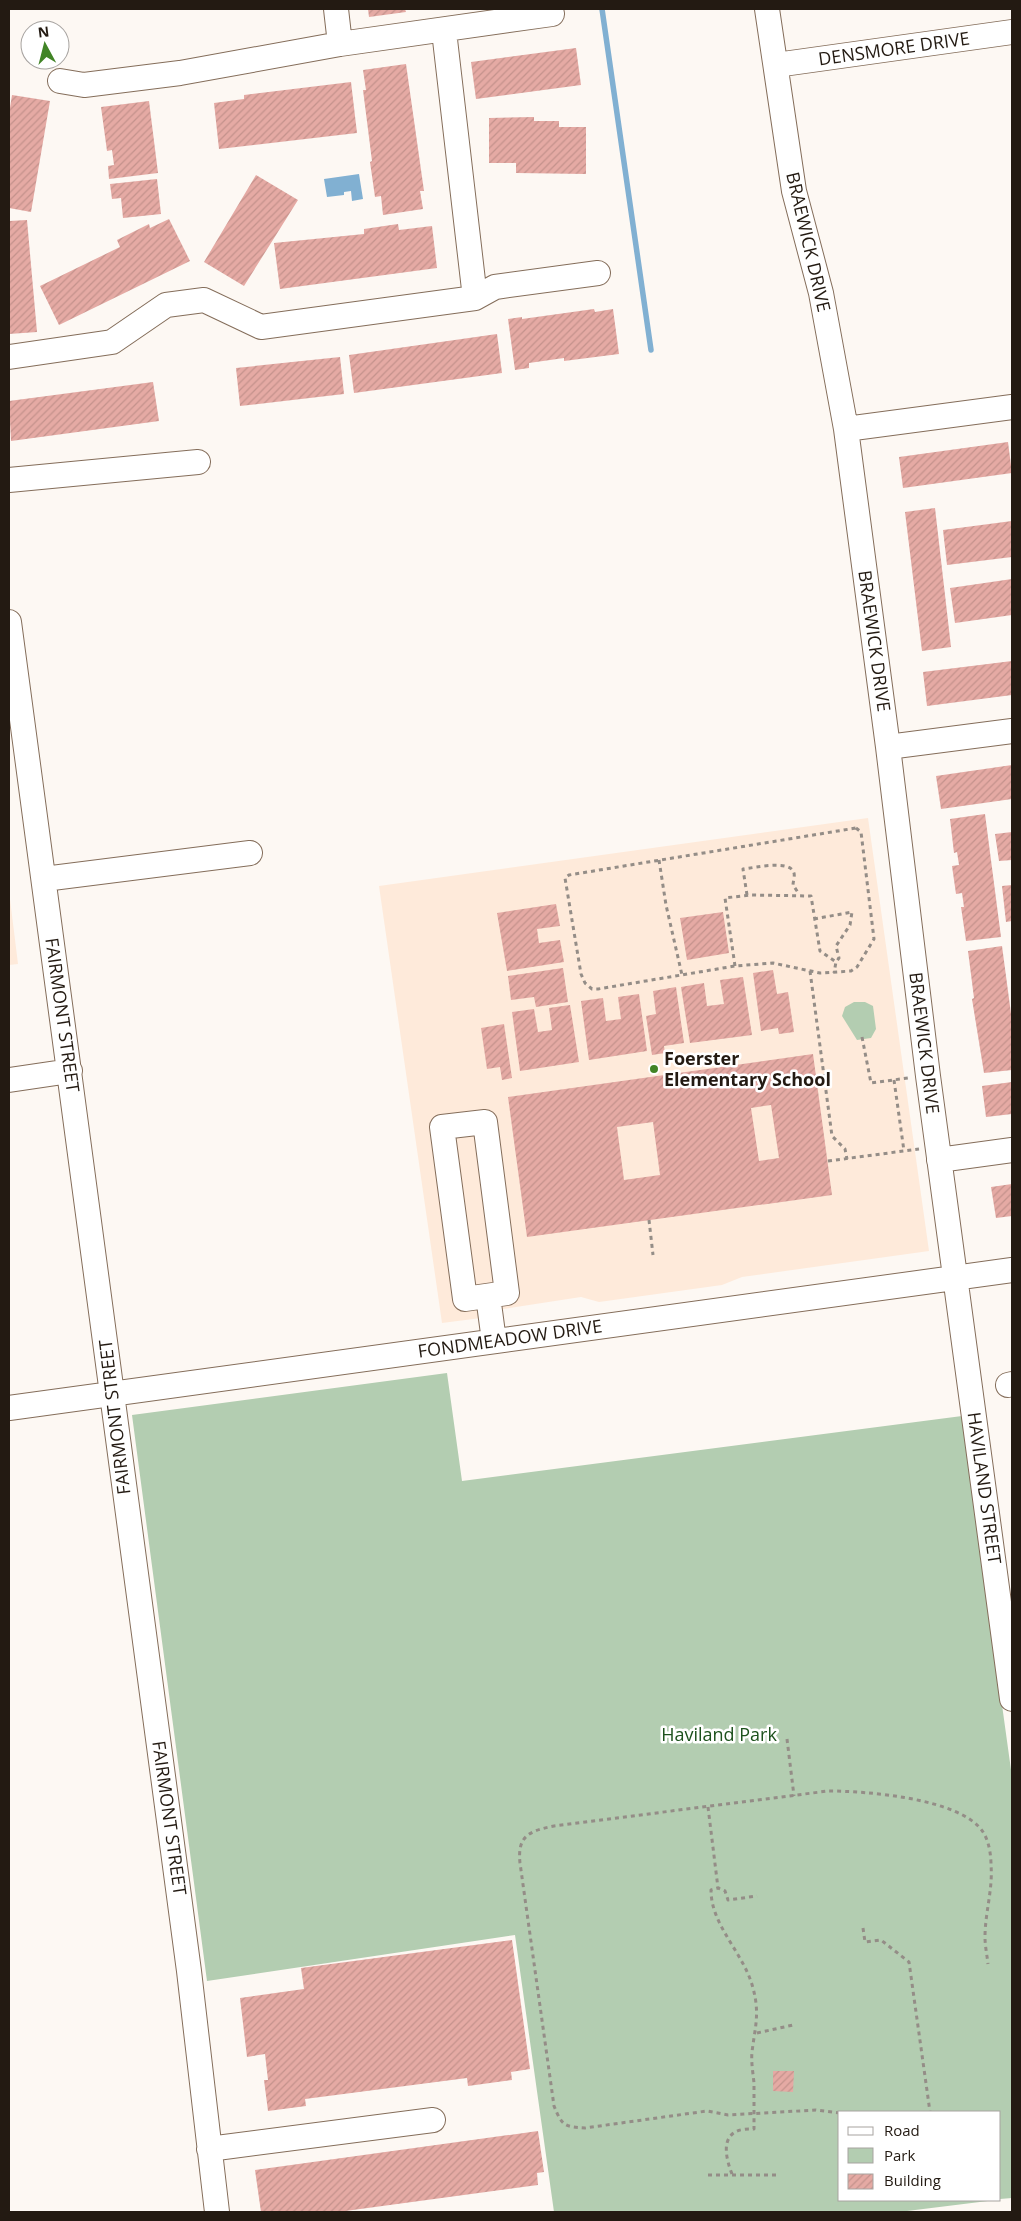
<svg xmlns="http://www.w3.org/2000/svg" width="1021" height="2221" font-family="'Open Sans',sans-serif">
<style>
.built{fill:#feeada}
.park{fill:#b3cdb1}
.water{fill:#81b0d2}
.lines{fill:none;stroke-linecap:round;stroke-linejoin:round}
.stream{stroke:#81b0d2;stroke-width:5.5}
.building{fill:url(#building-hatch);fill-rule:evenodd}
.minor-casing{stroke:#846d5a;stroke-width:26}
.path{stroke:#948d87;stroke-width:3;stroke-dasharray:4 4;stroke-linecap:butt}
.minor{stroke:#fff;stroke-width:24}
.poi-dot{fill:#418426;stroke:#fff;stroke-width:2}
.labels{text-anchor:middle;stroke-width:5;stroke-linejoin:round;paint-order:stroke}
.street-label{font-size:18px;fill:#231a12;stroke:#fff}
.poi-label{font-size:18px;font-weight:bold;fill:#231a12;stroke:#fff;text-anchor:start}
.park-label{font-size:18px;fill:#1c511c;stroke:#fff}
</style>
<defs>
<pattern id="building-hatch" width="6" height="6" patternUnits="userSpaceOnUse" patternTransform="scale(1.25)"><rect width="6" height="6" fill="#e5aaa4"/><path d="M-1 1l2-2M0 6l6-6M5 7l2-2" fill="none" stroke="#c4928c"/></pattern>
</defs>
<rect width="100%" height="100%" fill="#fdf8f3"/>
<!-- built -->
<path class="built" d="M868 818 929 1251 742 1277 722 1285 599 1302 581 1297 497 1310 481 1318 442 1323 379 886Z
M9 891 18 964 9 965Z"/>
<!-- park -->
<path class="park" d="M854 1002H865L873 1006 876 1029 871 1038 857 1040 842 1016 845 1007Z
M447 1373 462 1481 962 1416 1012 1777V2198L1000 2199V2112H840V2200H996L899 2212H554L515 1935 207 1981 132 1415Z"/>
<!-- water -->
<path class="water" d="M359 174 363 199 352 201 351 191 344 192V195L327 197 324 179Z"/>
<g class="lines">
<!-- stream -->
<path class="stream" d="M602 9 651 350"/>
</g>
<!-- building -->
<path class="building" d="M368 9H405L406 12 369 17Z
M576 48 581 85 476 99 471 62Z
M406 64 424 191H420L423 209 383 215 381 196 375 197 370 162 372 161 363 90H366L363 70Z
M351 82 357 133 219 149 214 103 244 99V95Z
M12 95 50 101 31 212 9 208V114Z
M149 101 158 173 109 179 108 166 114 165 112 150 107 151 101 107Z
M534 117V121H559V127H586V174L516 173V163H489V118Z
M256 175 298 200 244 286 204 262Z
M157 179 161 214 123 218 121 198 112 199 110 184Z
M169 219 190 261 59 325 40 286 120 247 117 240 149 224 150 228Z
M27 220 37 332 9 334V221Z
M398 224 399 230 432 226 437 268 280 289 274 243 364 234V229Z
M594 309 595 312 613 309 619 354 564 361V358L529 363V368L515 370 508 319 522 317V319Z
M497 334 502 373 354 393 349 355Z
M340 357 344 394 240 406 236 368Z
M153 382 159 421 11 441 9 401Z
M1008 442 1012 473 903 488 899 457Z
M935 508 951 647 922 651 905 512Z
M1012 521V557L947 565 943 530Z
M1012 579V615L955 623 950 588Z
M1012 661V695L927 706 923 672Z
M1012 765V799L941 809 936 776Z
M985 814 1001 937 966 941 961 907H964L962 893 956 894 952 866 959 865 957 852 954 853 950 819Z
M1012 832V860L999 861 995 834Z
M1012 885V921L1006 922 1002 886Z
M556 904 560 926 537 929 539 943 560 940 564 962 507 971 497 913Z
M723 912 729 953 687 960 680 918Z
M1002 946 1012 1021V1070L984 1073 972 999 974 998 968 951Z
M563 968 568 1002 536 1007 534 997 511 1000 508 976Z
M773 970 777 994 788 992 794 1032 779 1034 778 1028 761 1031 753 973Z
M743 977 752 1035 690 1043 681 987 704 983 707 1006 724 1004 720 980Z
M676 987 684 1043 664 1046 665 1053 652 1055 646 1016 656 1014 653 991Z
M639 994 647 1051 589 1060 581 1001 603 998 606 1021 621 1019 618 997Z
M570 1005 579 1062 520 1071 512 1012 534 1009 538 1032 552 1030 549 1008Z
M504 1024 512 1078 502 1080 500 1067 487 1069 481 1028Z
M813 1054 832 1195 527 1237 508 1097ZM771 1105 779 1158 759 1161 751 1108ZM653 1122 660 1175 624 1180 617 1127Z
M1012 1082V1114L986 1117 982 1086Z
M1012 1184V1216L996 1218 991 1187Z
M512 1940 530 2069 511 2072 512 2080 468 2086 467 2078 305 2099 306 2106 268 2111 264 2080H268L265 2054 247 2057 240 1998 304 1989 301 1968Z
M773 2071H794L793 2092 773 2091Z
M538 2131 544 2172 537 2173 538 2185 338 2212H261L255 2170Z"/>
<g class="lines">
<!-- minor casing -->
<g class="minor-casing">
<path id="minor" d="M336 9 340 44
M767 9 794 191 821 293 846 429 888 747 928 1076 1012 1699
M444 31 475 298
M776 65 1012 32
M60 81 84 85 180 73 340 44 552 14 551 9
M9 357 112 342 166 305 204 300 261 327 475 298 495 287 598 273
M846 429 1012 407
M9 480 198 462
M9 622 189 1971 217 2212
M888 747 1012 731
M44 879 250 853
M9 1080 70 1071
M485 1122 507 1293 465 1299 442 1127Z
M939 1160 1012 1150
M488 1296 494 1341
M1008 1385 1012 1384
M9 1408 1012 1270
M209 2149 433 2120"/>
</g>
<!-- path -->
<path class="path" d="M856 828 861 832 874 939 857 967 851 971 820 973 773 963 735 966 598 989H592L585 983 581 974 565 878 569 875Z
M659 860 666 905 682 975
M747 895 743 869C754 868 790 859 794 873 795 876 793 882 793 885L799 894
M814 919 852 912 850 925 836 946 839 958 836 962 834 973
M735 966 725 898 750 895 811 896 820 951 836 962
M810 971 832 1136 845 1149 847 1159
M862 1037 871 1083 908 1078
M894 1080 904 1151
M828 1161 919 1149
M649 1220 653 1255
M787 1739 794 1796
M708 1807 718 1888
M863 1928 865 1942 881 1940 909 1962 930 2112
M757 2033 793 2025
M840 2113 816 2110 728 2115 707 2111 585 2128C565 2127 562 2126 554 2106L520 1863C517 1835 530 1831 554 1826L828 1791C865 1791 961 1798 983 1832 989 1841 991 1855 991 1865 993 1889 985 1913 985 1937 985 1946 987 1955 988 1964
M732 2174C723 2151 721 2127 754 2129 754 2114 754 2098 754 2083 753 2073 751 2062 752 2052 755 2027 760 2014 753 1988 744 1953 711 1926 711 1890L718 1888 725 1891 728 1900 757 1896
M708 2175H778"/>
<!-- minor -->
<use href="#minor" class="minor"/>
</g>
<!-- markers -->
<circle class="poi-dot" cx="654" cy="1069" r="5"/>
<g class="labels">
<!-- street labels -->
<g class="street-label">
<text transform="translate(894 49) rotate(-8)" y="6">DENSMORE DRIVE</text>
<text transform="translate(808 242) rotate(77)" y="6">BRAEWICK DRIVE</text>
<text transform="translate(874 641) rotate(82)" y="6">BRAEWICK DRIVE</text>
<text transform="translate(62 1015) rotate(82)" y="6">FAIRMONT STREET</text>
<text transform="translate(924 1043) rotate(83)" y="6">BRAEWICK DRIVE</text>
<text transform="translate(510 1339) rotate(-8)" y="6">FONDMEADOW DRIVE</text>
<text transform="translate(115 1417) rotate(-97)" y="6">FAIRMONT STREET</text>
<text transform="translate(984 1488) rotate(82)" y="6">HAVILAND STREET</text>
<text transform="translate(169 1818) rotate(82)" y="6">FAIRMONT STREET</text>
</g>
<!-- poi labels -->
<g class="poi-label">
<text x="664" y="1065">Foerster<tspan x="664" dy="21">Elementary School</tspan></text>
</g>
<!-- park labels -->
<g class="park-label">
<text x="719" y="1741">Haviland Park</text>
</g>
</g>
<!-- border -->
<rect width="1021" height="2221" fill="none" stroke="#231a12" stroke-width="20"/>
<!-- legend -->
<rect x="838" y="2111" width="162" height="90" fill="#ffffff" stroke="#a7a3a0"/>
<rect x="848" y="2127" width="25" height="8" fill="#ffffff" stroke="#a7a3a0"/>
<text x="884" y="2136" font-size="15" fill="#231a12">Road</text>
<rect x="848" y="2148" width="25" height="15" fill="#b3cdb1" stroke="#a7a3a0"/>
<text x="884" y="2161" font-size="15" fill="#231a12">Park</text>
<rect x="848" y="2174" width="25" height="15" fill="url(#building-hatch)" stroke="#a7a3a0"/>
<text x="884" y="2186" font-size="15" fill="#231a12">Building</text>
<!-- north arrow -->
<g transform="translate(45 45) rotate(353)"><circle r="24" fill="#ffffff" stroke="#a7a3a0"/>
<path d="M0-4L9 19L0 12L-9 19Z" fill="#418426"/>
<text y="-8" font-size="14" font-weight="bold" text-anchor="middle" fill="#231a12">N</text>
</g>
</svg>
